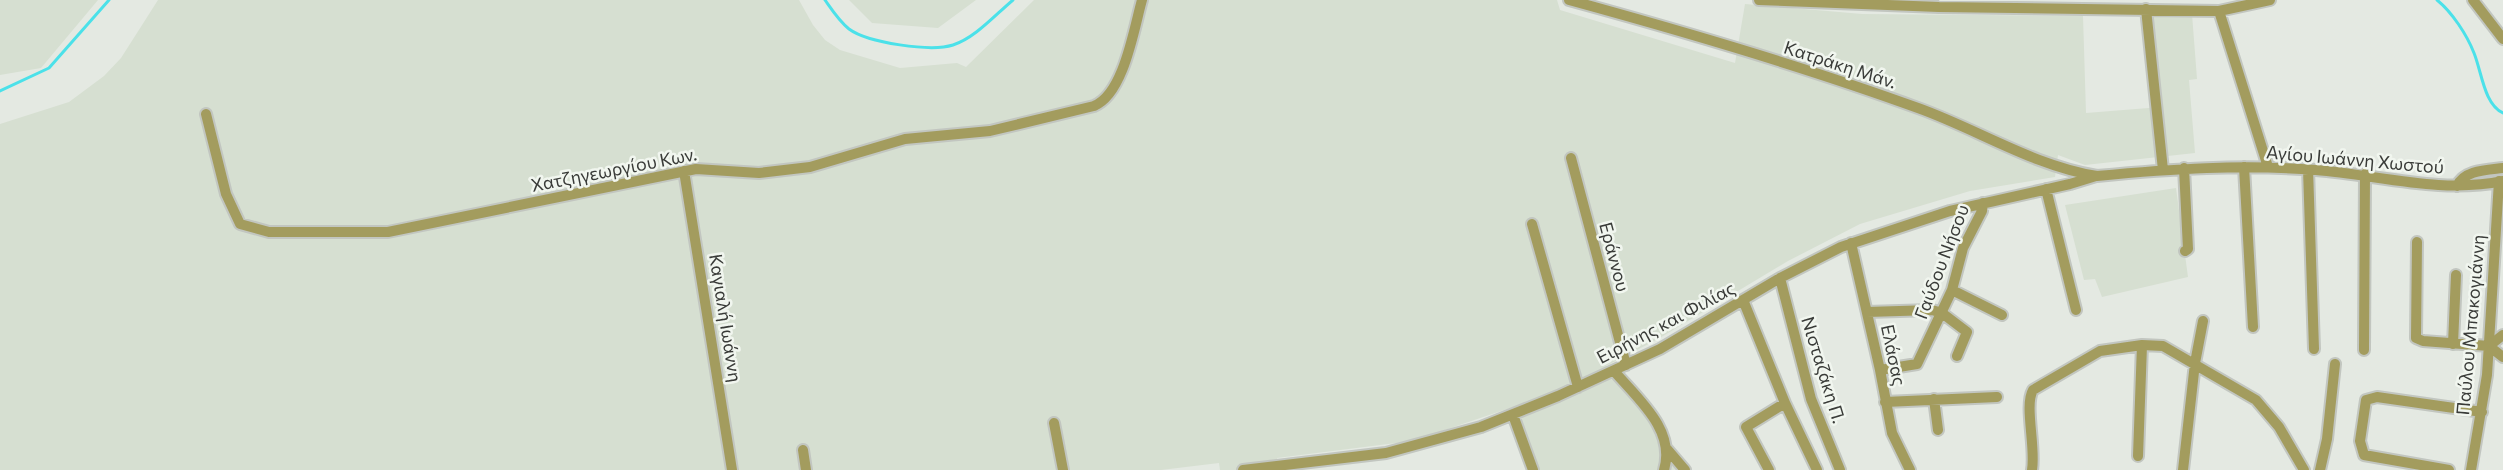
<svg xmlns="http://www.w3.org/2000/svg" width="2503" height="470" font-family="Commissioner,sans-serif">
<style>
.built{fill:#d6dfd1}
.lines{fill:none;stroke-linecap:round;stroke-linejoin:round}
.stream{stroke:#4be1e9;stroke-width:3}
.minor-casing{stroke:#c2c6c0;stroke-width:14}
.minor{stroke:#a39c5e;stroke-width:10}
.labels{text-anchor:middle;stroke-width:5;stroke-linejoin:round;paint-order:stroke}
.street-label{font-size:18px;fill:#393b38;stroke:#f1f6ef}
</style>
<rect width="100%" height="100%" fill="#e4e9e2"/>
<!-- built -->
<path class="built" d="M0 0H98L41 68 0 75Z
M158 0H799L813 25 825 40 840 50 900 68 957 63 966 67 1034 0H1557L1560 10 1735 63 1745 4 1862 14 2083 16 2086 113 2161 107 2151 13 2192 14 2197 79 2189 80 2195 153 2085 165 2058 155 2055 177 1970 191 1860 224 1788 261 1658 339 1606 366 1651 421 1661 438 1692 470H1538L1513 407 1412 441 1277 458 1279 470H1220L1219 463 1161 470H0V124L69 102 104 76 121 58Z
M849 0H976L938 28 872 23Z
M2176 188 2188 277 2102 297 2095 279 2084 280 2065 205Z"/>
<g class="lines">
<!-- stream -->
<path class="stream" d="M825 0C832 10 839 21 849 29 868 43 931 52 953 45 975 38 995 15 1013 0
M2437 0C2452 12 2467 35 2474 53 2482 73 2484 104 2503 113
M0 91 49 68 109 0"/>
<!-- minor casing -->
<g class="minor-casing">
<path id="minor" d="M1569 0C1686 32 1803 66 1918 108 1977 129 2034 166 2097 176 2170 169 2243 164 2316 170 2379 175 2441 194 2503 181
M1759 0 1939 7 2219 11 2270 0
M2473 0 2503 39
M2146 9 2163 170
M2219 11 2268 167
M206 114 226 194 240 224 269 232H388L696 169 759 173 810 167 905 139 990 131 1094 106C1124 94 1134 28 1142 0
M1571 158 1626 365
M2244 167 2253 327
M2184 168 2188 249 2185 251
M2308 169 2314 349
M684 171 732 470
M2457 186C2464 170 2487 170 2503 168
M2046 189 2076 310
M1532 224 1578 387
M2417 242 2416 338 2423 341 2489 346
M1851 243 1880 370 1892 433 1910 470
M1780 278 1811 399 1840 470
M1952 290 2002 315
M1743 300 1785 403 1817 470
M1867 312 1932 310 1942 313 1967 332 1957 356
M2453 344 2456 275
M2489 346 2503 357
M2489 346 2503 335
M2364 350 2365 174
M1880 370 1917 364 1952 290 1963 248 1982 211 1983 203
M1614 371C1638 399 1676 430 1664 470
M1934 399 1938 430
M1885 402 1997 397
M1513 415 1533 470
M1054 423 1063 470
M1667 449 1685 470
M803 450 806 470
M2138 456 2142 345
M1243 470 1386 453 1481 427 1558 396 1660 349 1780 278 1841 247 1950 211 2070 184 2096 176
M1769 470 1746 427 1785 403
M2032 470C2036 447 2024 405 2033 390L2100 351 2142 345 2163 346 2256 400 2279 427 2304 470
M2183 470 2195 363 2203 321
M2320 470 2327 439 2335 364
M2449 470 2364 455 2360 441 2366 400 2377 397 2482 412
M2471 470 2487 375 2499 181"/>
</g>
<!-- minor -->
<use href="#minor" class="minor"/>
</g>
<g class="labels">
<!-- street labels -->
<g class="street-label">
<text transform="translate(1840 65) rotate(18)" y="6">Κατράκη Μάν.</text>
<text transform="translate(2355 160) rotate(5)" y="6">Αγίου Ιωάννη Χωστού</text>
<text transform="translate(614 170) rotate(-11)" y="6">Χατζηγεωργίου Κων.</text>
<text transform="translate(1614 257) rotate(75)" y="6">Εράννου</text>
<text transform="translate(1942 262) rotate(-69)" y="6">Γαύδου Νήσου</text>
<text transform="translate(725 318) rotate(81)" y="6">Καγιαλή Ιωάννη</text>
<text transform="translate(1666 323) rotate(-28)" y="6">Ειρήνης και Φιλίας</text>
<text transform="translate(2471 325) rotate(-85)" y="6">Παύλου Μπακογιάννη</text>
<text transform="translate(1893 355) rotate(78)" y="6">Ελάσας</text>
<text transform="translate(1823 370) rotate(73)" y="6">Νισταζάκη Π.</text>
</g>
</g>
</svg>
